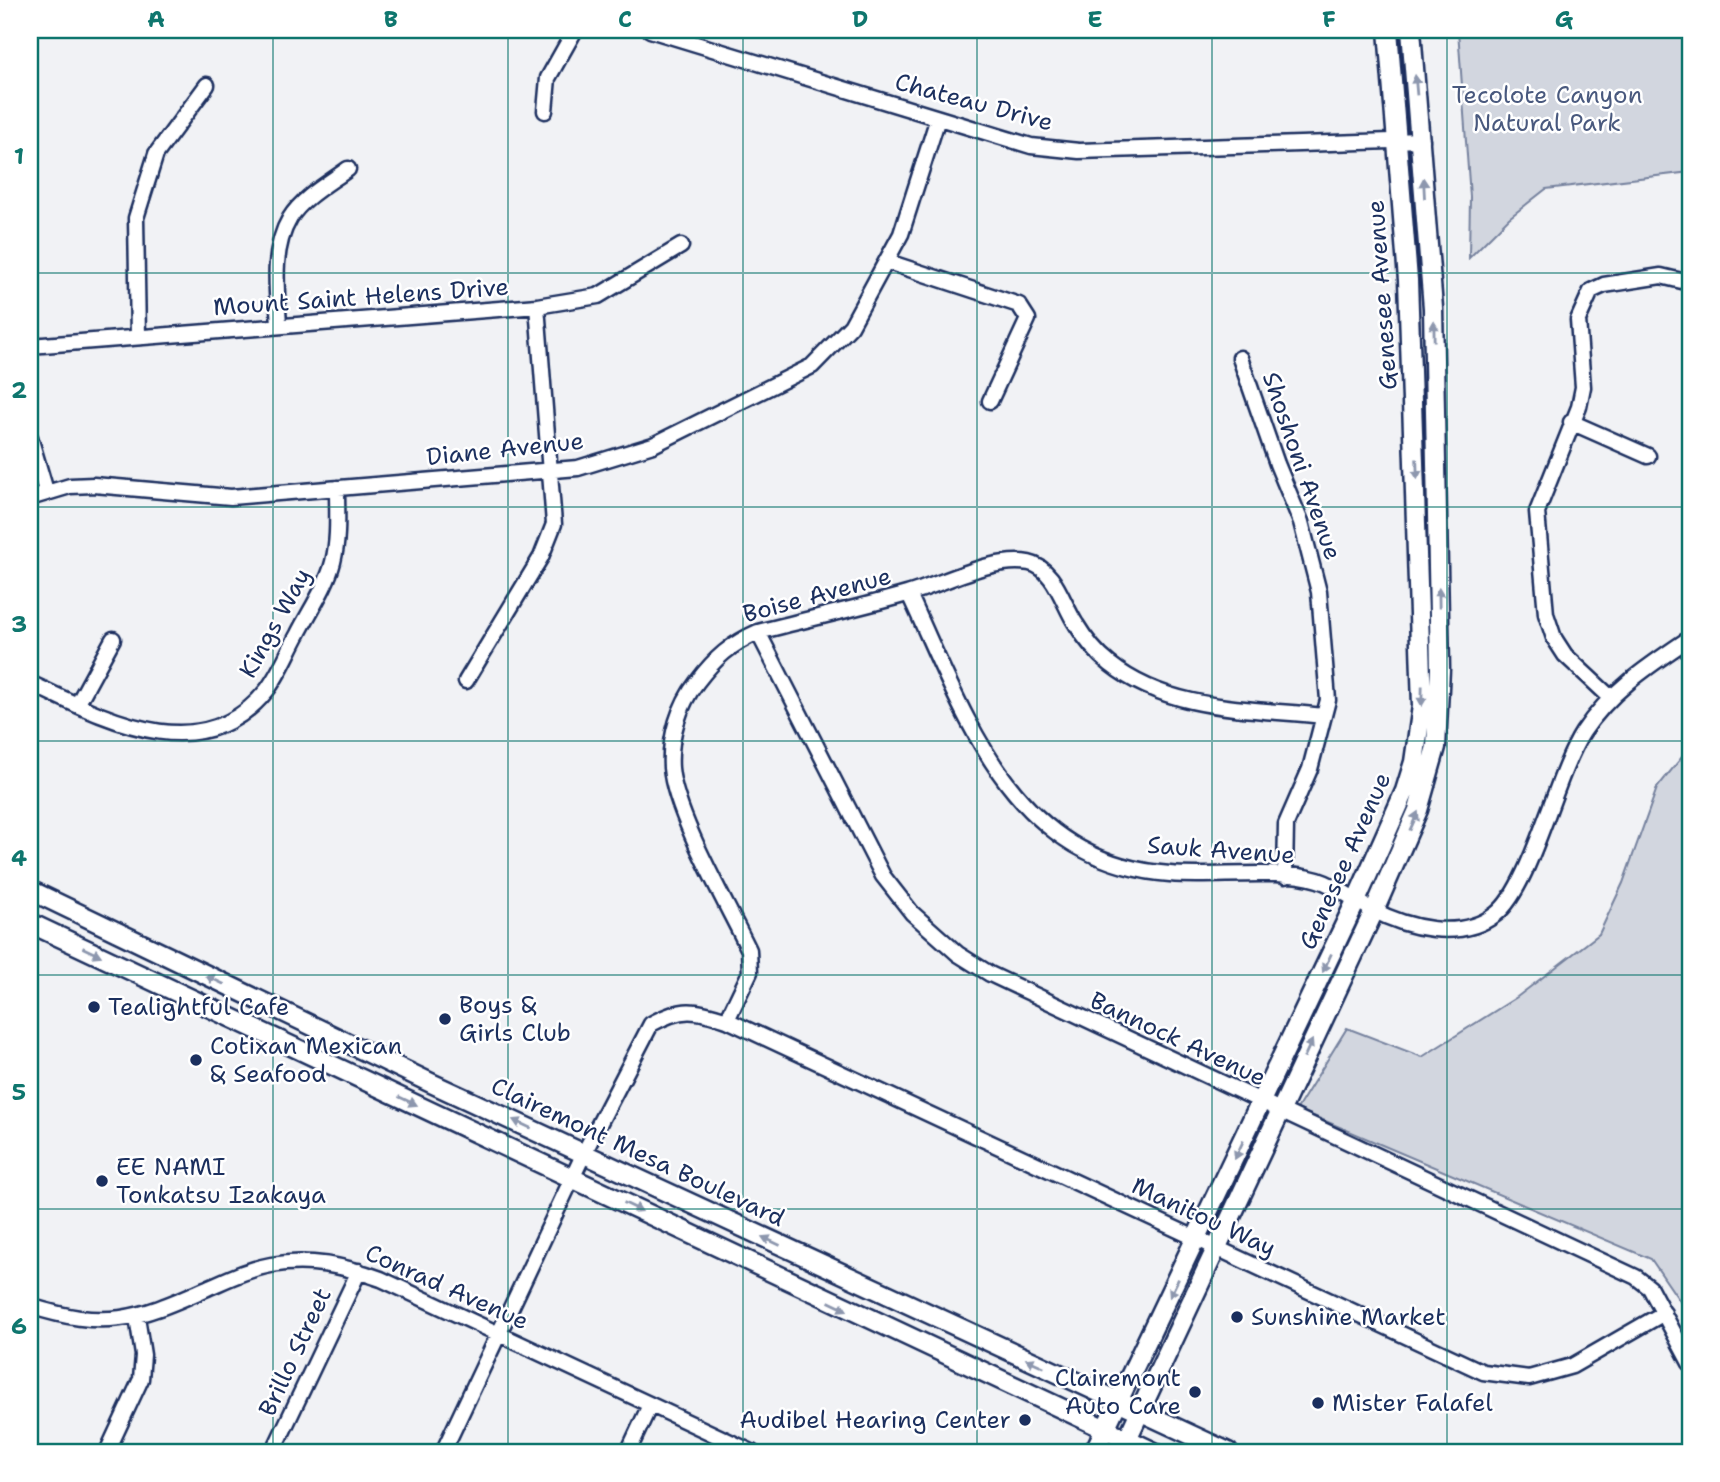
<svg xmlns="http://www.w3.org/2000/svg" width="1720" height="1482" font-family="'Shantell Sans',sans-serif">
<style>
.green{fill:#d2d6df;stroke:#76829e;stroke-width:2}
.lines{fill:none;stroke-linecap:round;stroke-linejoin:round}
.minor-casing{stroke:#1b2f5e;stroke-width:19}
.major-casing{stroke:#1b2f5e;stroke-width:23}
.minor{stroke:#fff;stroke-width:14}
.major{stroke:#fff;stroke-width:18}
.oneway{fill:#8d97ae}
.grid{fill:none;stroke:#0f766e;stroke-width:2;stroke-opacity:0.55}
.poi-dot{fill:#1b2f5e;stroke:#fff;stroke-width:2.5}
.labels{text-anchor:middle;stroke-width:5;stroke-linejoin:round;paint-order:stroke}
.park-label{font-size:24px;fill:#49597e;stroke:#fff}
.street-label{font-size:24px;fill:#1b2f5e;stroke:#fff}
.poi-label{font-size:24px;fill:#1b2f5e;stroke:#fff;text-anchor:start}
.neatline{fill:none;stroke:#0f766e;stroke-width:2.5}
.grid-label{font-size:23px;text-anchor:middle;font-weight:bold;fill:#0f766e}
</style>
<rect width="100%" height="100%" fill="#f1f2f5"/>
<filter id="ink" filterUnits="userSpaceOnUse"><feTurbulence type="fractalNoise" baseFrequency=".0143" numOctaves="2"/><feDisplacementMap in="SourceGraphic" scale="14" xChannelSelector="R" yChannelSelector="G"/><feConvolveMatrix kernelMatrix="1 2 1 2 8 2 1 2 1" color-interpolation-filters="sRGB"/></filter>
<g filter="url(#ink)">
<!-- green -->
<path class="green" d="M1458 30H1690V172L1546 189 1509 218 1469 258 1470 197Z
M1690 747V1316L1651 1259 1297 1109 1347 1028 1422 1057 1517 997 1599 934 1623 883 1657 788Z"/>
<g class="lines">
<!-- minor casing -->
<g class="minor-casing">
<path id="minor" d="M650 30 1031 146 1079 151 1422 140
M545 111 548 78 575 30
M888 262 1019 305 1028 319 990 401
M279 324C277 290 271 250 290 218 302 198 329 183 348 169
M138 337 136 218 156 154 207 85
M30 346 537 306 598 296 681 246
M1240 358 1277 464 1301 522 1319 592 1328 700 1310 769 1286 824 1285 876
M1571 422 1648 456
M30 437 46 491
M30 498 70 486 94 485 231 497 578 468 653 445 812 366 851 326 901 234 938 118
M909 594C966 716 1011 862 1170 874 1213 878 1278 868 1318 880 1338 886 1353 900 1371 909 1407 928 1460 942 1496 914 1531 887 1555 775 1583 732 1611 690 1650 665 1690 638
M758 632 883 876 912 913 958 954 990 974 1636 1277 1650 1288 1690 1363
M466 681 541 557 554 524 537 306
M30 683C104 718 201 772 267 690 280 673 288 652 298 634 309 612 327 586 333 562 339 538 337 513 337 488
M1610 697 1565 655 1554 638 1546 614 1537 512 1579 407 1583 387 1578 320 1591 291 1604 285 1661 276 1690 283
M77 705 113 639
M727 1020 750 972 749 950C727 904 675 815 671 768 669 738 679 705 697 682 715 658 731 644 758 632 808 619 858 608 907 594 943 584 993 556 1029 563 1055 568 1063 605 1076 624 1085 639 1097 654 1110 664 1170 712 1252 708 1324 716
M30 1306C105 1330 136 1320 205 1289 226 1280 248 1269 271 1265 309 1258 345 1266 381 1279L752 1452
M107 1452 141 1379 143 1355 137 1317
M273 1452 359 1271
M443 1452 584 1153 651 1024C682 1007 695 1009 727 1020L1483 1372 1529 1378 1572 1366 1664 1313
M628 1452 650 1405"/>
</g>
<!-- major casing -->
<g class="major-casing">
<path id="major" d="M30 890 431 1083 1228 1452
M30 923 1154 1452
M1094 1452 1356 901 1405 791 1414 762 1422 706 1408 280 1388 30
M1121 1452 1374 911 1418 810 1436 747 1440 669 1433 308 1411 30"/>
</g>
<!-- minor -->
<use href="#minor" class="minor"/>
<!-- major -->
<use href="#major" class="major"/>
</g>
<!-- one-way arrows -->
<defs><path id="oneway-solid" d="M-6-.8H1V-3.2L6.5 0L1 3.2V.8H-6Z" transform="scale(1.75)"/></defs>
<g class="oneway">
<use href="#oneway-solid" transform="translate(1416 85) rotate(-95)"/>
<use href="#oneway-solid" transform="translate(1424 188) rotate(-93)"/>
<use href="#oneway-solid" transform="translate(1434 331) rotate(-91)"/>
<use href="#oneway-solid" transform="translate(1417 469) rotate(88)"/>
<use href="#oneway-solid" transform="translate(1439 598) rotate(-91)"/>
<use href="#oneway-solid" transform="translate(1422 696) rotate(91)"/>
<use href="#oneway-solid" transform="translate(1414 821) rotate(-66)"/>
<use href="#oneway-solid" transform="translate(92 952) rotate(25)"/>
<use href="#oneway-solid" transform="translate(1327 963) rotate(115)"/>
<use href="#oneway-solid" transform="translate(215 980) rotate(-155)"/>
<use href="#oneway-solid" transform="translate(1308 1049) rotate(-65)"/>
<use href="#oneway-solid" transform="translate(408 1101) rotate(25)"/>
<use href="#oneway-solid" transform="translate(522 1124) rotate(-155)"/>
<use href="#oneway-solid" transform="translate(1239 1150) rotate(115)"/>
<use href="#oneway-solid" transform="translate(633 1207) rotate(26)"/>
<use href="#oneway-solid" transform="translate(771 1241) rotate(-155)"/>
<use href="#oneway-solid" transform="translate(1174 1288) rotate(116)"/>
<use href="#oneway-solid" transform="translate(838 1306) rotate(26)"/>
<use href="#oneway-solid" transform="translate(1035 1363) rotate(-156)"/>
</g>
</g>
<!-- grid -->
<path class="grid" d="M273 30V1452M508 30V1452M743 30V1452M977 30V1452M1212 30V1452M1447 30V1452M30 273H1690M30 507H1690M30 741H1690M30 975H1690M30 1209H1690"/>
<!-- markers -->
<g class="poi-dot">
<circle cx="94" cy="1007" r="7"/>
<circle cx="445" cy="1019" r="7"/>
<circle cx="196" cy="1060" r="7"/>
<circle cx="102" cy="1181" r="7"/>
<circle cx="1237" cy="1317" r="7"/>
<circle cx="1195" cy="1392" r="7"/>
<circle cx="1318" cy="1403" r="7"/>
<circle cx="1025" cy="1420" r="7"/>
</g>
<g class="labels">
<!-- park labels -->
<g class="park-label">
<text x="1547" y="103">Tecolote Canyon<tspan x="1547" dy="28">Natural Park</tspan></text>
</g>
<!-- street labels -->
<g class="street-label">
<text transform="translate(974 102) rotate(15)" y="8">Chateau Drive</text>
<text transform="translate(1382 295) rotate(-94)" y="8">Genesee Avenue</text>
<text transform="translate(361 297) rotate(-4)" y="8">Mount Saint Helens Drive</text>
<text transform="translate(505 449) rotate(-6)" y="8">Diane Avenue</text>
<text transform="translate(1302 466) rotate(71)" y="8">Shoshoni Avenue</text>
<text transform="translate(817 595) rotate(-15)" y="8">Boise Avenue</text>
<text transform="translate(275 623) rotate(-61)" y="8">Kings Way</text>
<text transform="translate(1221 850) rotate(4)" y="8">Sauk Avenue</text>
<text transform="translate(1345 861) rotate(-66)" y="8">Genesee Avenue</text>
<text transform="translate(1178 1039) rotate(25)" y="8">Bannock Avenue</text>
<text transform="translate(638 1152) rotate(25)" y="8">Clairemont Mesa Boulevard</text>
<text transform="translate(1204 1217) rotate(25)" y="8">Manitou Way</text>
<text transform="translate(447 1287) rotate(24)" y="8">Conrad Avenue</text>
<text transform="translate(295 1352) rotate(-65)" y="8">Brillo Street</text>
</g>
<!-- poi labels -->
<g class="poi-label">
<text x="459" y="1013">Boys &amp;<tspan x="459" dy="28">Girls Club</tspan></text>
<text x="108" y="1015">Tealightful Cafe</text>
<text x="210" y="1054">Cotixan Mexican<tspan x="210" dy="28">&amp; Seafood</tspan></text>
<text x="116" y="1175">EE NAMI<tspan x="116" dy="28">Tonkatsu Izakaya</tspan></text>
<text x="1251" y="1325">Sunshine Market</text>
<text x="1181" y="1386" text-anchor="end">Clairemont<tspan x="1181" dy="28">Auto Care</tspan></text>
<text x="1332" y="1411">Mister Falafel</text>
<text x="1011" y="1428" text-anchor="end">Audibel Hearing Center</text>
</g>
</g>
<!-- margin -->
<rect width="1720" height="1482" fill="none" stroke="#fff" stroke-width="77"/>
<rect x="38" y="38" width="1644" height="1406" class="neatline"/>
<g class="grid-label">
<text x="156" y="27">A</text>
<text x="391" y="27">B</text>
<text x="625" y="27">C</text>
<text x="860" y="27">D</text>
<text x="1095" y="27">E</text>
<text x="1329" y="27">F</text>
<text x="1564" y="27">G</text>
<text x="19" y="164">1</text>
<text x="19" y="398">2</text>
<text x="19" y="632">3</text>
<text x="19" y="866">4</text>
<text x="19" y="1100">5</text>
<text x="19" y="1334">6</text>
</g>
</svg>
